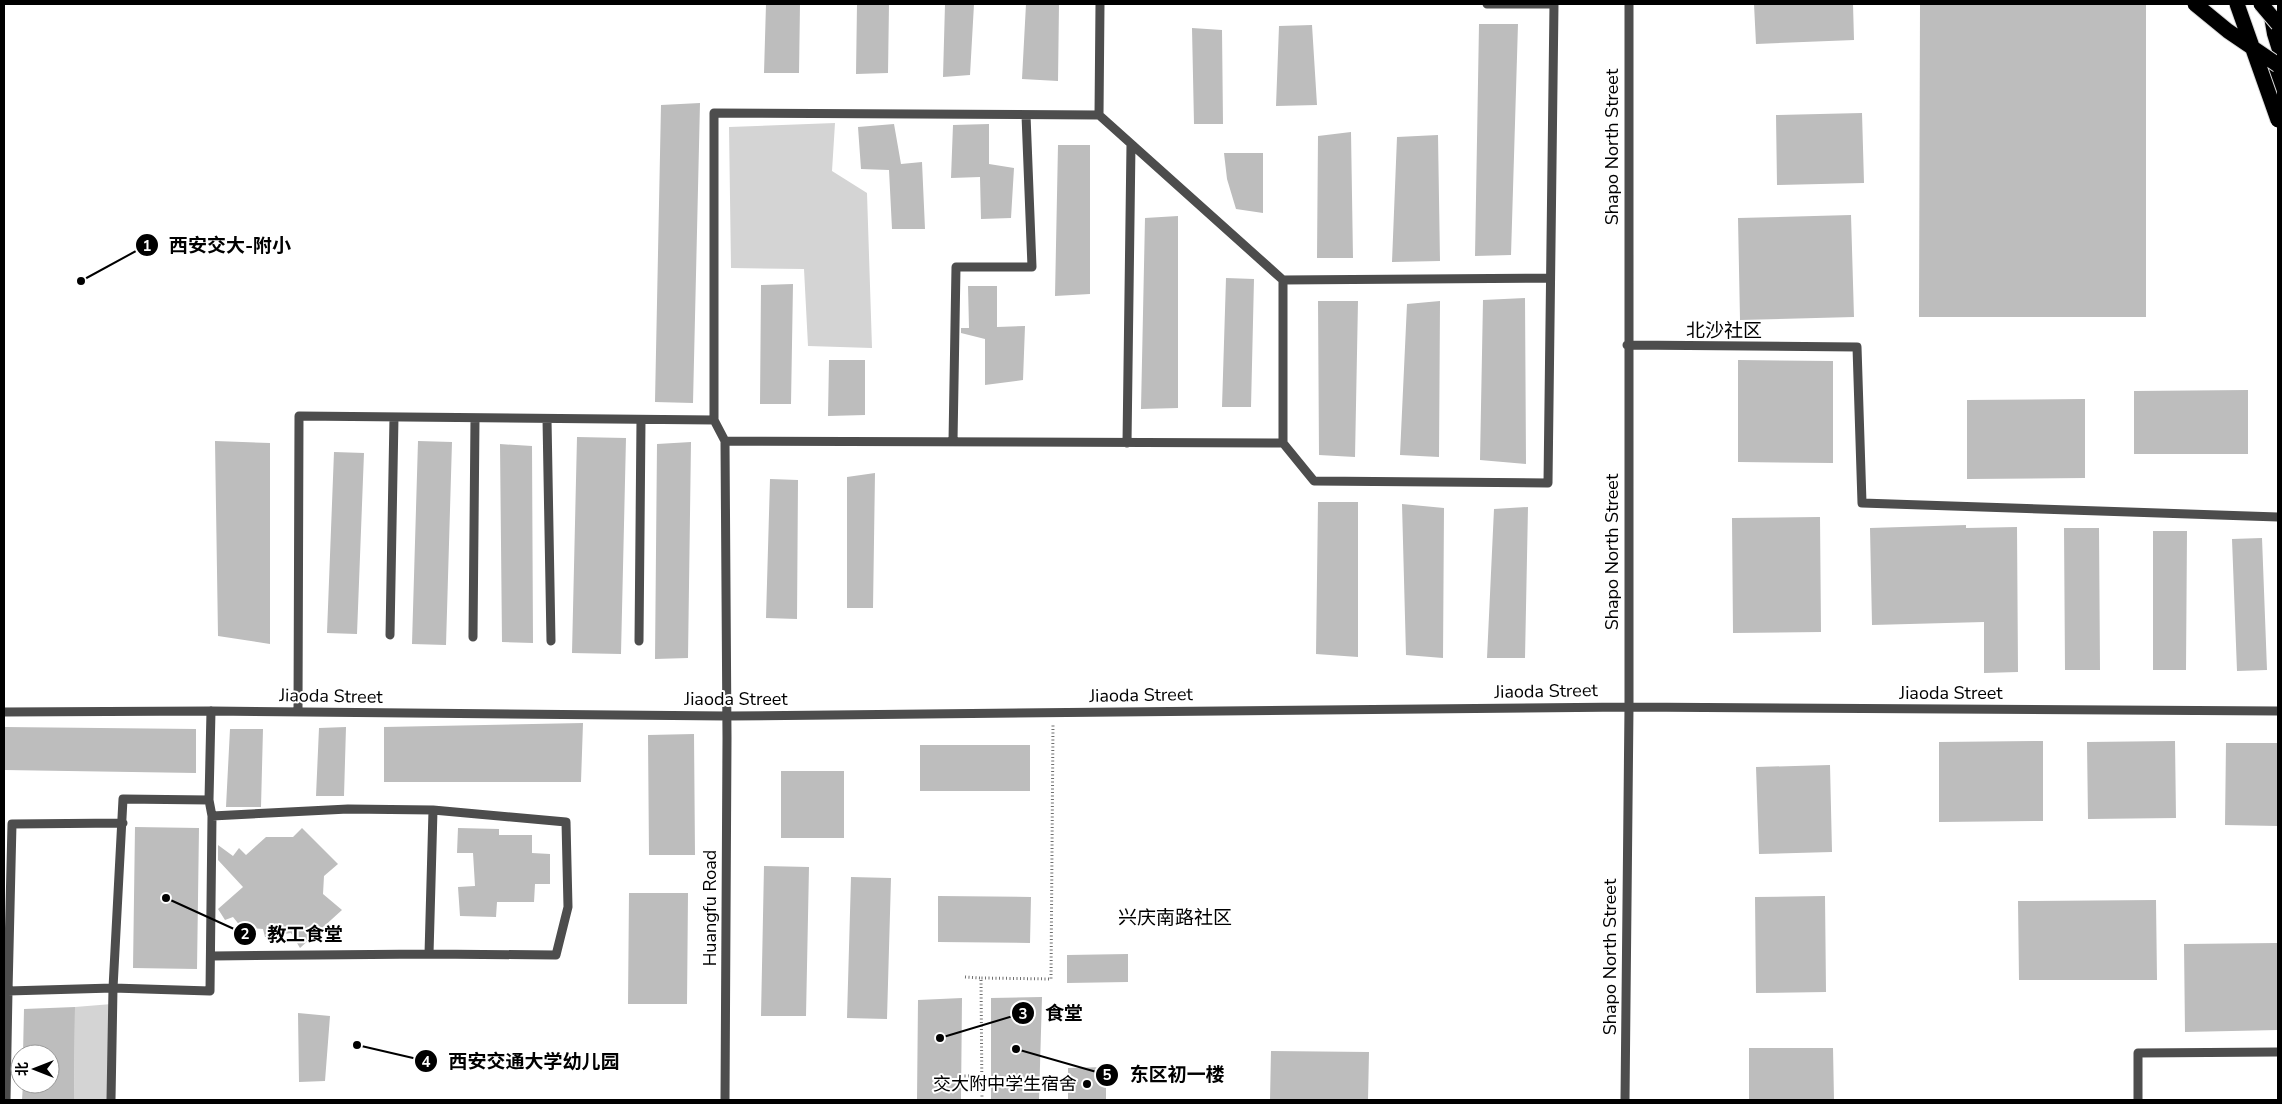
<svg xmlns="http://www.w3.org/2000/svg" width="2282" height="1104" font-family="'Nunito Sans','Noto Sans SC',sans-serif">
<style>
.green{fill:#d4d4d4}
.building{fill:#bdbdbd}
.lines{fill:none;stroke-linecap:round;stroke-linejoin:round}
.major-casing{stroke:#dbdbdb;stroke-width:14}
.path{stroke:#6f6f6f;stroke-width:3;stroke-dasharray:1 2.5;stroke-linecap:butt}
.minor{stroke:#4d4d4d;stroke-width:9}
.major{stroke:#000;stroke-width:12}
.highway-bridge-casing{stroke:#dbdbdb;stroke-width:17;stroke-linecap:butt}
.highway-bridge{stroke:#000;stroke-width:15}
.poi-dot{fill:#000;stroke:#fff;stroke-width:2}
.labels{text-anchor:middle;stroke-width:4;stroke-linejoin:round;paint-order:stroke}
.street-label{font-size:18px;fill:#000;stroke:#fff}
.poi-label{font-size:18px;fill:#000;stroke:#fff;text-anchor:end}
.neighbourhood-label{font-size:19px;fill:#000;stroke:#fff}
.leader{fill:none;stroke:#000;stroke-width:2}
.callout-dot{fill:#000;stroke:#fff;stroke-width:2}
.mark-label{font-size:15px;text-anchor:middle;font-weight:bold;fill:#fff}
.callout-label{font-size:19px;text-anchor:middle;font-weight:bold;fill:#000;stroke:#fff;stroke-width:4;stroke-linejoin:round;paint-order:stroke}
</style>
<rect width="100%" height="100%" fill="#fff"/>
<!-- green -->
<path class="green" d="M835 123 832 171 867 193 872 348 808 346 804 269 731 268 729 127Z
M112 1004 111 1100H74L75 1007Z"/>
<!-- building -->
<path class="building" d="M766 4H800L799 73H764Z
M857 4H889L888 73 856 74Z
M945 4H974L970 75 943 77Z
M1026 4H1059L1058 81 1022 79Z
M1754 4H1853L1854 40 1756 44Z
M1920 4H2146V317H1919Z
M1479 24H1518L1511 255 1475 256Z
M1312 25 1317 105 1276 106 1279 26Z
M1192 28 1222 30 1223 124H1194Z
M700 103 693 403 655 402 661 105Z
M1862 113 1864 183 1777 185 1776 115Z
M894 124 901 164 922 162 925 229H892L889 170 861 169 858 127Z
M989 124V164L1014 168 1011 218 981 219 980 177 951 178 953 125Z
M1351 132 1353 258H1317L1318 136Z
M1438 135 1440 261 1392 262 1397 137Z
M1058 145H1090V294L1055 296Z
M1224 153H1263V213L1236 209 1227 179Z
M1851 215 1854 317 1740 320 1738 218Z
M1178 216V408L1141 409 1145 218Z
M1226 278 1254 279 1251 407H1222Z
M793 284 791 404H760L761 285Z
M968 286H997V327L1025 326 1023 380 985 385V339L961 333V328H969Z
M1525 298 1526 464 1480 460 1483 300Z
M1318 301H1358L1355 457 1319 455Z
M1440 301 1439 457 1400 455 1407 304Z
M829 360H865V415L828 416Z
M1738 360 1833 361V463L1738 462Z
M2248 390V454H2134V391Z
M2085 399V478L1967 479V400Z
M577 437 626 438 621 654 572 653Z
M215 441 270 443V644L218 636Z
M418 441 452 442 446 645 412 644Z
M691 442 688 658 655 659 657 444Z
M500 444 532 446 533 643 502 642Z
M334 452 364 453 357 634 327 633Z
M875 473 873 608H847V477Z
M770 479 798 480 797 619 766 618Z
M1318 502H1358V657L1316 654Z
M1402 504 1444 508 1443 658 1406 655Z
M1528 507 1525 658H1487L1494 509Z
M1820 517 1821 632 1733 633 1732 518Z
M1966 525V528L2017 527 2018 672 1984 673V622L1872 625 1870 528Z
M2064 528H2099L2100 670H2065Z
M2153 531H2187L2186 670H2153Z
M2262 538 2267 670 2237 671 2232 539Z
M583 723 581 782H384V727Z
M4 727 196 729V773L4 770Z
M346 727 344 796H316L319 728Z
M230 729H263L261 807H226Z
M694 734 695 855H649L648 735Z
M2043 741V821L1939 822V742Z
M2175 741 2176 818 2088 819 2087 742Z
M2226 743H2278V826L2225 825Z
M920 745H1030V791H920Z
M1830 765 1832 852 1759 854 1756 767Z
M781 771H844V838H781Z
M135 827 199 828 197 969 133 968Z
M302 828 338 864 324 876 323 894 342 910 300 948 291 933 265 937 263 929 241 927 233 917 225 920 218 909 243 887 218 860V845L233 856 239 848 246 855 266 837H293Z
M458 828 499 829V835H532V853L550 854V884H535L534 902H497L496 917 460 916 458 887 475 886 473 853H457Z
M764 866 809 867 806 1016H761Z
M851 877 891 878 887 1019 847 1018Z
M629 893H688L687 1004H628Z
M938 896 1031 897 1030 943 938 942Z
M1825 896 1826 992 1756 993 1755 897Z
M2156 900 2157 980H2019L2018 901Z
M2277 943 2278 1030 2185 1032 2184 944Z
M1128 954V982L1067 983V955Z
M1042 997 1039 1100H991V998Z
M962 998 961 1100H917L918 1000Z
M75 1007 74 1100H22L23 1084H50V1054H23L24 1009Z
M298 1013 330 1016 325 1081 299 1082Z
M1749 1048H1833L1834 1100H1749Z
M1271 1051 1369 1052 1368 1100H1270Z
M1106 1067V1100H1068V1068Z"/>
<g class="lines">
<!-- major casing -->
<g class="major-casing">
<path id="major" d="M2269 11 2273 34 2278 50
M2261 54 2278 87"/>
</g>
<!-- path -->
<path class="path" d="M965 977 981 978
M961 1076H982
M982 1100 981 978 1051 979 1053 724"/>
<!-- minor -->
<path class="minor" d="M1283 280 1550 278
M1627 345 1857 347 1862 503 2278 517
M547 419 551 641
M725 441 1283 443V280L1099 115
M953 441 956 267H1032L1026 115
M1127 443 1131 144
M1283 443 1314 481 1548 483 1554 4H1487
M390 635 394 417
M473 637 475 418
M639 641 641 420
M4 712 211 711 727 716 1629 707 2278 711
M298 712 299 416 714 420
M212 816 348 809 433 810 429 954 212 956
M429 954 556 955 568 907 566 822 433 810
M4 991H8L12 824 123 823
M6 1100 8 991 113 988 123 799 209 800
M111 1100 113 988 210 991 212 816 209 800 211 711
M725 1100 727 738 725 441 714 420V113L1099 115 1100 4
M1625 1100 1629 707V4
M2138 1100V1053L2278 1052"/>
<!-- major -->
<use href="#major" class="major"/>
<!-- highway-bridge casing -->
<g class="highway-bridge-casing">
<path id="highway-bridge" d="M2195 4 2228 31 2278 65
M2237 4 2278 120
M2261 4 2278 24"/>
</g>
<!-- highway-bridge -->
<use href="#highway-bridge" class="highway-bridge"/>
</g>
<!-- markers -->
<circle class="poi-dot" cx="1087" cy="1084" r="5"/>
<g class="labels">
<!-- street labels -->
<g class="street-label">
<text transform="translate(1612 147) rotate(-90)" y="6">Shapo North Street</text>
<text transform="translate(1612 552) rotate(-90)" y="6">Shapo North Street</text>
<text transform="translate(1546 691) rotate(-1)" y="6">Jiaoda Street</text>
<text x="1951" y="699">Jiaoda Street</text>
<text transform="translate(1141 695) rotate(-1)" y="6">Jiaoda Street</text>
<text transform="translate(331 696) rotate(1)" y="6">Jiaoda Street</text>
<text x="736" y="705">Jiaoda Street</text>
<text transform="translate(710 908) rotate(-90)" y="6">Huangfu Road</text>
<text transform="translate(1610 957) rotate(-90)" y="6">Shapo North Street</text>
</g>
<!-- poi labels -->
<g class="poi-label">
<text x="1077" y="1090">交大附中学生宿舍</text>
</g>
<!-- neighbourhood labels -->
<g class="neighbourhood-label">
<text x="1724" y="337">北沙社区</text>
<text x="1175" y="924">兴庆南路社区</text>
</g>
</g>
<!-- callouts -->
<path class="leader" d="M81 281L147 245M166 898L245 934M940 1038L1023 1013M357 1045L426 1061M1016 1049L1107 1075"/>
<g class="callout-dot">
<circle cx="81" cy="281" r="5"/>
<circle cx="166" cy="898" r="5"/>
<circle cx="940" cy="1038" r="5"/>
<circle cx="357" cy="1045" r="5"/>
<circle cx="1016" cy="1049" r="5"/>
<circle cx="147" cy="245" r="12"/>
<circle cx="245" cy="934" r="12"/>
<circle cx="1023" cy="1013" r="12"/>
<circle cx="426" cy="1061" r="12"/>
<circle cx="1107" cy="1075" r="12"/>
</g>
<g class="mark-label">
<text x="147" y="251">1</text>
<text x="245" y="939">2</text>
<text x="1023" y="1019">3</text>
<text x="426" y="1067">4</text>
<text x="1107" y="1080">5</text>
</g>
<g class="callout-label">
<text x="230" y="252">西安交大-附小</text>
<text x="305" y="941">教工食堂</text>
<text x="1064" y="1020">食堂</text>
<text x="534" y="1068">西安交通大学幼儿园</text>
<text x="1177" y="1081">东区初一楼</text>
</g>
<!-- border -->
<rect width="2282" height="1104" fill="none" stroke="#000000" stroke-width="10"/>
<!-- north arrow -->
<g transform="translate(35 1069) rotate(270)"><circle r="24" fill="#ffffff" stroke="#999999"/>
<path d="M0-4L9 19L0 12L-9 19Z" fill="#000000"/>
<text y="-8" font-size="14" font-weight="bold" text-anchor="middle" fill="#000000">北</text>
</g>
</svg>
